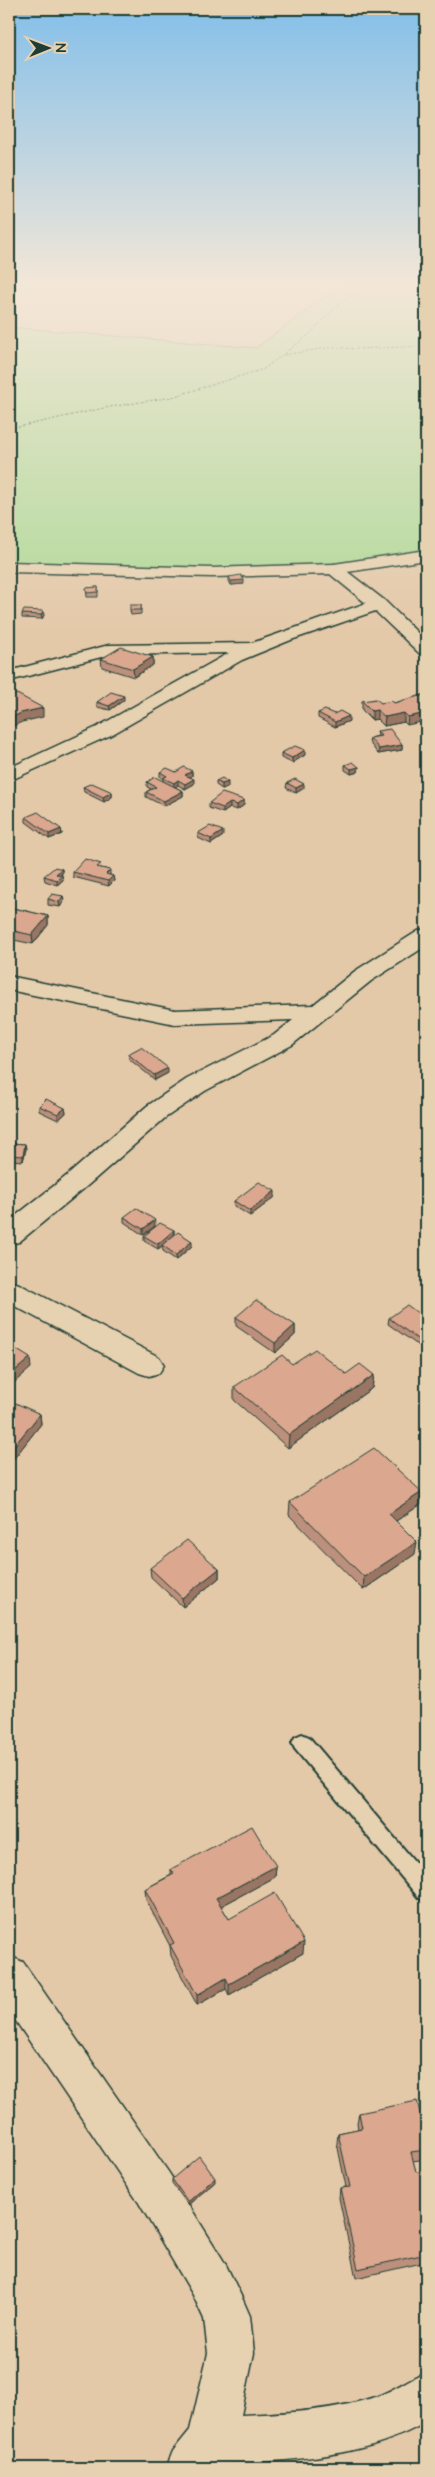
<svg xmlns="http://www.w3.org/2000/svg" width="435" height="2477" font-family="'Architects Daughter',sans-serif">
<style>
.green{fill:#aed997;stroke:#668b66}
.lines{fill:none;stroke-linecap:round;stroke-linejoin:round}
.service-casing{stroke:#1f3d34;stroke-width:4}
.minor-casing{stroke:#1f3d34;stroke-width:3}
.tertiary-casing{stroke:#1f3d34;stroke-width:3}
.path{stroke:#1f3d34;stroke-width:1;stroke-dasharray:2.5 2;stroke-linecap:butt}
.service{fill:#e6d1b0;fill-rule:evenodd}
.minor{fill:#e6d1b0;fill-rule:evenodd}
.tertiary{fill:#e6d1b0;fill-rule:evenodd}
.wall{fill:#bc907b;stroke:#1f3d34}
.shaded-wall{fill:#997564;stroke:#1f3d34}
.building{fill:#dba78f;stroke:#1f3d34}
</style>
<rect width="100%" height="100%" fill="#e4c9a9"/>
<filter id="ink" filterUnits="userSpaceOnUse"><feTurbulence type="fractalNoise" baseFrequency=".02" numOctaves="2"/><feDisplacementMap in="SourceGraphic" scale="10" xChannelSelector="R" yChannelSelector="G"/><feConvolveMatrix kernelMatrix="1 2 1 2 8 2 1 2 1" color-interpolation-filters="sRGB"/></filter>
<g filter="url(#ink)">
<!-- green -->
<path class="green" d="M341 285H426V555L334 569 9 567V327L256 348Z"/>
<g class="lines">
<!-- service casing -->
<g class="service-casing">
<path id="service" d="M302 1734 309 1737 426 1875V1901L419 1898 295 1749 292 1743 295 1737Z"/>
</g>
<!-- minor casing -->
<g class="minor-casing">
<path id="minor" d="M426 550V560L334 574 326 569 334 564Z
M378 599 384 600 386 604 384 608 291 640 242 660 111 735 9 781V768L97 727 229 653 109 655 9 681V671L109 645 252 643Z
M426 929V946L371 981 292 1045 205 1091 165 1118 87 1186 19 1242 9 1244V1221L69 1174 147 1106 187 1079 274 1035 293 1020 175 1024 9 990V976L175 1010 313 1005 355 971 418 931Z
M9 1281 19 1284 159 1357 164 1365 159 1373 149 1376 139 1373 9 1303Z
M9 1956 23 1962 169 2173 225 2263 243 2300 250 2316 254 2353 241 2415C286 2413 334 2411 378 2396 394 2390 409 2379 426 2372V2422C365 2458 292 2460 223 2464L220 2468H166L173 2451 190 2430 208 2353 204 2319 193 2295 139 2203 9 2011Z"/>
</g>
<!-- tertiary casing -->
<g class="tertiary-casing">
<path id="tertiary" d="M9 562 212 568 334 564 340 566 384 600 426 641V655L420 654 372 608 330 574 212 577 9 572Z"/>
</g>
<!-- path -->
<path class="path" d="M284 355 333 347 356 349 426 346
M9 429 104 408 172 397 264 369 310 334 336 307 368 285"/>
<!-- service -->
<use href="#service" class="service"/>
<!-- minor -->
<use href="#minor" class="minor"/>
<!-- tertiary -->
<use href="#tertiary" class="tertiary"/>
</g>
<!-- wall -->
<path class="wall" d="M229 577 244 584 231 585 229 581Z
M98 587V597H87L86 588Z
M141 605V614L131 615 130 610Z
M22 614 44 615 42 619 22 618Z
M153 657V665L134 677 102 667 101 659Z
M426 694 407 725 404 722 384 726 377 719 372 720 362 710V701L381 703H394Z
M124 700 110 710 97 707V702Z
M318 713 334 714 349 721 335 727 318 718Z
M377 731 402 745V750L378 754 369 742 370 738 378 736Z
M281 753 305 755 292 763 281 758Z
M345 765 359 767 358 772 351 774 345 770Z
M192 771V776L190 777 194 784 185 789 178 785 175 787 183 791V796L164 806 146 797V792L151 789 147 787V782H163V779L160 777V772Z
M216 781 228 787 222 789 216 785Z
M287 783 304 788 296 793 286 788Z
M83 787 112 792V797L104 802 84 792Z
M244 800V805L237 810 230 808 223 813 209 808V803Z
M26 817 61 829 62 834 49 839 26 822Z
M198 833 223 836 211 844 198 838Z
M101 868 110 870V875L113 876 114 881 109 886 73 877V872Z
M62 869V874L61 875H62L63 880 57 885 45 881 44 876Z
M63 896 64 901 60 907 48 905V899Z
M9 907 48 916V925L33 944 9 939Z
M128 1054 168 1073 155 1080 129 1059Z
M39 1106 65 1108 66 1113 58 1120 39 1111Z
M9 1143 25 1144 26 1149 23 1161 9 1160Z
M275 1197 250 1216 234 1206V1201Z
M124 1217 155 1226 143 1235 124 1222Z
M174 1230V1235L192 1246 176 1260 163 1251 162 1246 158 1249 144 1241V1236Z
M236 1317 295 1325V1335L275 1353 236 1326Z
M389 1318 426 1319 419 1346 388 1324Z
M292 1364 346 1374 374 1375 372 1388 288 1448 234 1400V1387Z
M9 1404 40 1414 41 1424 11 1462 9 1461Z
M422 1492 420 1505 396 1521 415 1554 363 1590 289 1515 290 1502Z
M150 1568 219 1569V1578L183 1607 151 1577Z
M276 1866 275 1877 221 1906 229 1919 303 1953 229 1995 226 1989 197 2005 171 1956 170 1946 146 1900 145 1889 171 1875V1869Z
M359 2113 426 2136V2159L413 2161 416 2172 426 2174V2262L356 2278 339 2198 340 2188 346 2187 337 2143 338 2133 358 2129 357 2123Z
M172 2179 215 2182 188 2205 172 2183Z"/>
<!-- shaded-wall -->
<path class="shaded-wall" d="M244 580V584L231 585V581Z
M43 611 44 615 42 619 41 615Z
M153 657V665L134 677 133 669Z
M124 696V700L110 710 109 706Z
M43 708V717L22 722 9 728V719L21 713Z
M377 710V719L372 720V711Z
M404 713V722L384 726 385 717Z
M426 713V721L407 725 408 717Z
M349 716V721L335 727V722Z
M402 745V750L378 754 379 749Z
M305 750V755L292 763V758Z
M359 767 358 772 351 774V769Z
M192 771V776L185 780V775Z
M194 779V784L185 789V784Z
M178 780V785L174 788V783Z
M228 782V787L222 789V784Z
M304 784V788L296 793V788Z
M183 791V796L164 806V801Z
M112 792V797L104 802 103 797Z
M244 800V805L237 810V805Z
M230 803V808L223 813V808Z
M61 829 62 834 49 839V834Z
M223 831V836L211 844V839Z
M62 869V874L57 879 56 874Z
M62 875 63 880 57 885V880Z
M113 876 114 881 109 886 108 881Z
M63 896 64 901 60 907 59 902Z
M48 916V925L33 944 32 935Z
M168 1068V1073L155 1080 154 1075Z
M65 1108 66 1113 58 1120V1114Z
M25 1144 26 1149 23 1161V1156Z
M275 1191V1197L250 1216V1211Z
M155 1220V1226L143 1235V1229Z
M174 1230V1236L158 1249V1244Z
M192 1241V1246L176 1260V1255Z
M295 1325V1335L275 1353V1343Z
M426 1336V1341L419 1346 420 1341Z
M30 1358 31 1368 9 1387V1376Z
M374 1375 372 1388 288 1448 289 1435Z
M40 1414 41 1424 11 1462 9 1452Z
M422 1492 420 1505 387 1527 389 1514Z
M417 1542 415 1554 363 1590 364 1577Z
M219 1569V1578L183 1607 182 1598Z
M276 1866 275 1877 216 1909V1898Z
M304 1942 303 1953 229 1995V1984Z
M226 1978V1989L197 2005V1995Z
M215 2178V2182L188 2205V2202Z"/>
<!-- building -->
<path class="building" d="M241 575 244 580 231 581 229 577Z
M98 587V592L87 593 86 588Z
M130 605H141V610H130Z
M24 610 43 611 41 615 22 614Z
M121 647 153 657 133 669 101 659Z
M111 692 124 696 109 706 97 702Z
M17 694 43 708 21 713 9 719V697Z
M426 694V701L422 702 426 706V713L408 717 404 713 385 717 377 710 372 711 362 701 376 699 381 703 392 701 394 703Z
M325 710 334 714 340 711 349 716 335 722 318 713Z
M390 729 402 745 379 749 370 738 381 736 377 731Z
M295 746 305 750 292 758 281 753Z
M353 762 359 767 351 769 345 765Z
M184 767 192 771 185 775 194 779 185 784 178 780 174 783 163 778 167 776 160 772 167 768 176 772Z
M155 777 183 791 164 801 146 792 156 787 147 782Z
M222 778 228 782 222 784 216 781Z
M295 779 304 784 296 788 287 783Z
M92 783 112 792 103 797 83 787Z
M222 793 244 800 237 805 230 803 223 808 209 803Z
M38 812 61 829 49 834 26 817Z
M210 826 223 831 211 839 198 833Z
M85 859 101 864 97 867 110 870 106 874 113 876 108 881 73 872Z
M55 867 62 869 56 874 62 875 57 880 44 876Z
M52 894 63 896 59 902 48 899Z
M9 907 48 916 32 935 9 930V926L10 925H9Z
M141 1047 168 1068 154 1075 128 1054Z
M46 1099 65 1108 58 1114 39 1106Z
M9 1143 25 1144 23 1156 9 1155Z
M259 1182 275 1191 250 1211 234 1201Z
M136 1208 155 1220 143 1229 124 1217Z
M160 1223 174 1230 158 1244 144 1236Z
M178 1232 192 1241 176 1255 162 1245Z
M256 1300 295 1325 275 1343 236 1317Z
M407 1305 426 1319V1336L420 1341 389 1318Z
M9 1345 30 1358 9 1376Z
M315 1349 346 1374 360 1364 374 1375 289 1435 234 1387 282 1355 292 1364Z
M11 1401 40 1414 9 1452V1404Z
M374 1448 422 1492 389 1514 417 1542 364 1577 290 1502Z
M187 1540 219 1569 182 1598 150 1568Z
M252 1826 276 1866 216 1898 229 1919 275 1893 304 1942 229 1984 226 1978 197 1995 170 1945 174 1943 145 1889 174 1874 171 1869Z
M417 2101 426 2136V2150L411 2152 416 2172 425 2171 426 2174V2254L358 2269 340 2188 350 2187 338 2133 362 2128 359 2113Z
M199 2156 215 2178 188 2202 172 2179Z"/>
</g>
<!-- sky -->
<linearGradient id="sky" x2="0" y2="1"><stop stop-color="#83bfea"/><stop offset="0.45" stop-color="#f3e7d8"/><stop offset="1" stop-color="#f3e7d8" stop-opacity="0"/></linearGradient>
<rect width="435" height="632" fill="url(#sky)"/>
<!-- margin -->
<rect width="435" height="2477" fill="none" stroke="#e6d1b0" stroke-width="30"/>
<rect x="15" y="15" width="405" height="2447" fill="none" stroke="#1f3d34" stroke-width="2" filter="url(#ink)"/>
<!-- north arrow -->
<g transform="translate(48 48) rotate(89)" stroke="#e6d1b0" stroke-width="4" paint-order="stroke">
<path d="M0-4L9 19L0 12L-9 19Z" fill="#1f3d34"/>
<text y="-8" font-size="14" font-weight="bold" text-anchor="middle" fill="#1f3d34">N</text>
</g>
</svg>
